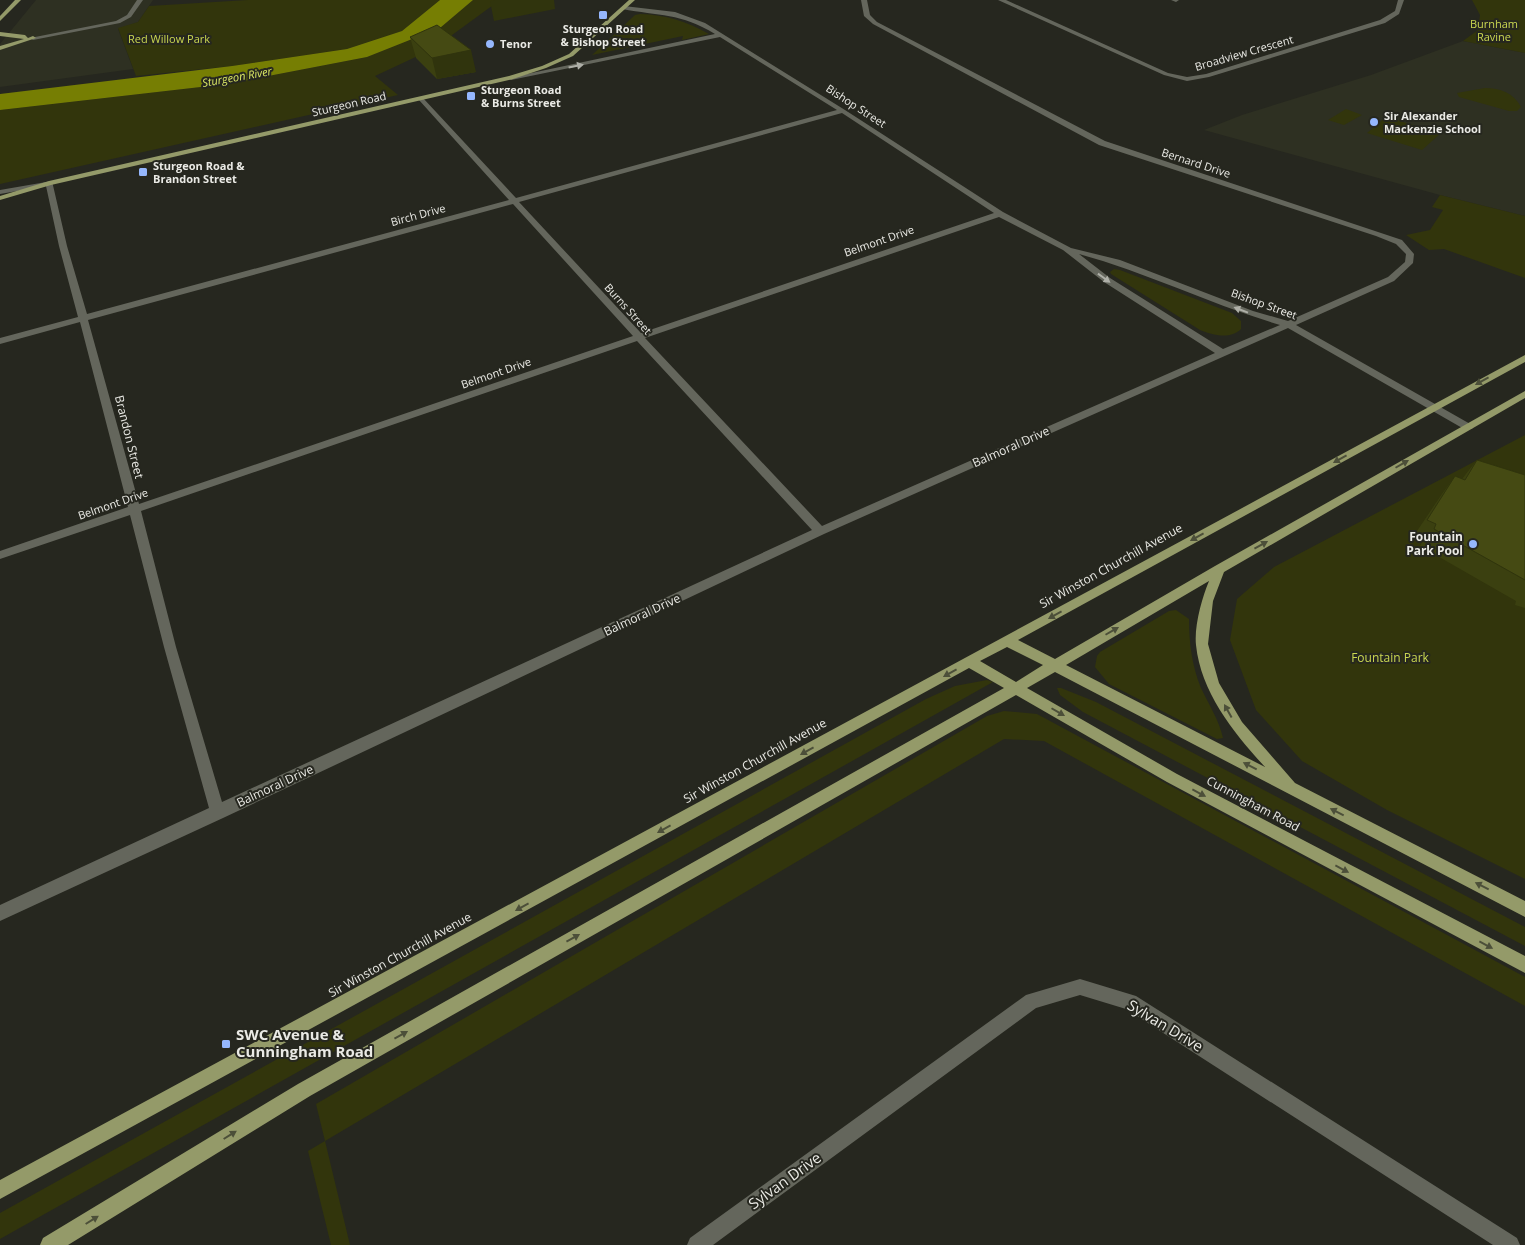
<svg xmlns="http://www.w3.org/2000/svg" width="1525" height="1245" font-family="'Open Sans',sans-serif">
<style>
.built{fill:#2e3022}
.green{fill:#32350c}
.water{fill:#767e03}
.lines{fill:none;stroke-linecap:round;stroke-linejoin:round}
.minor{fill:#64665c;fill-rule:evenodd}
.major{fill:#949a69;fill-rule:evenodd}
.wall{fill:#3b4010}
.shaded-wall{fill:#30340d}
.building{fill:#454a13;stroke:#30340d}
.oneway{fill:#aeafa7}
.oneway2{fill:#4c4f39}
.poi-dot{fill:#95b7fd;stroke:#26271f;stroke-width:2}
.labels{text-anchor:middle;stroke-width:4;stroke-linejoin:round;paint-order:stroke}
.far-park-label{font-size:11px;fill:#cad750;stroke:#26271f}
.far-poi-label{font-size:11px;font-weight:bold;fill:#eaeae5;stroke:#26271f;text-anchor:start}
.far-street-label{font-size:11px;fill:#eaeae5;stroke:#26271f}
.far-water-label{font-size:11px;font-style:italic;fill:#ddea65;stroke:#26271f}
.street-label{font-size:12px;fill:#eaeae5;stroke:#26271f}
.poi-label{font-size:12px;font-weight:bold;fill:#eaeae5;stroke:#26271f;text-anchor:end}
.park-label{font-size:12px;fill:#cad750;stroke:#26271f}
.near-street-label{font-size:15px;fill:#eaeae5;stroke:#26271f}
.near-poi-label{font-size:15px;font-weight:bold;fill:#eaeae5;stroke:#26271f;text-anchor:start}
</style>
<rect width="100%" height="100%" fill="#26271f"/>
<!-- built -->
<path class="built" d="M36 0H153L138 22 118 29 133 69 0 87V44Z
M1463 41 1525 53V216L1440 195 1204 130 1242 115 1371 75Z"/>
<!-- green -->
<path class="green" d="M248 0H440L402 31 347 49 232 66 136 76 118 28 138 22 149 6Z
M473 0H500L448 38 422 54 375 76 398 95 0 184V110L227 84 367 57 440 28Z
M1472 0H1525V53L1463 41 1478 30 1480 15Z
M640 14C666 15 686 21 709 34L682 40 683 36 592 55 635 15Z
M1485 88C1500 88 1514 93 1521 107L1517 111H1509L1459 97 1457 93Z
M1346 109 1362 115 1344 125 1328 120Z
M1386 117 1441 133 1422 150 1367 133Z
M1440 195 1525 216V278L1444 249 1429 250 1406 235 1430 230 1443 210 1432 207Z
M1114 269 1120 270 1232 313 1241 321V329C1230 340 1212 335 1200 330L1111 274 1110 272Z
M1525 435V879L1387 810 1302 761 1256 710 1230 640 1237 599 1274 567Z
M1176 610 1189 619C1189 643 1192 666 1201 688 1209 705 1219 720 1223 738L1217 739 1109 684 1095 667 1097 656 1100 652 1169 611Z
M987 680 993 682 0 1239V1213L926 699 955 686Z
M1057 688H1061L1096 702 1525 927V946L1083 712 1060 695Z
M1004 711 1037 714 1525 977V1006L1044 741 1004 739 325 1141 350 1245H331L308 1151 325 1141 316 1104 987 716Z"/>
<!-- water -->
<path class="water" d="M440 0H473L440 28 367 57 227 84 0 110V94L232 66 347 49 402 31Z"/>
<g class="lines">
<!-- minor -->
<path class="minor" d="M137 0H143L131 17 120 23 33 40 30 38 116 21 127 15Z
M861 0H867L870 15 877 22 1105 141 1402 240 1414 254 1413 263 1394 281 1296 325 1472 425 1473 427 1472 429H1464L1288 328 824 534 223 818 0 921V905L209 808 164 647 130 515 0 559V551L128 507 80 322 0 344V338L78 317 59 246 46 186 0 194V190L52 181 67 246 87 314 509 200 419 100V98H423L516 198 837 110 720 37 511 80 508 78 715 34C681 13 659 16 622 9L624 6 675 12 705 23 845 110 1003 212 1071 248 1120 260 1253 311 1288 321 1388 277 1405 262 1406 254 1396 244 1376 236 1099 145 873 24 864 16ZM842 113 994 213 641 333 519 202ZM513 204 633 336 139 504 88 320ZM999 217 1063 250 1104 282 1215 353 822 526 645 338ZM1079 254C1148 273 1212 305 1280 325L1223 349 1110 278ZM637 341 812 530 222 802 176 647 141 511Z
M998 0H1006L1168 73 1187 77 1206 74 1380 20 1395 11 1398 0H1404L1399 14 1385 23 1209 77 1187 81 1164 75Z
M1171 0H1179L1176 2Z
M1080 979 1136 996 1517 1238 1520 1245H1493L1126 1009 1080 995 1036 1008 713 1245H687L690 1238 1026 995Z"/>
<!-- major -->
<path class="major" d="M15 0H21L0 21V16Z
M629 0H635L573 56 546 68 513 79 51 185 0 200V196L49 181 509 76 542 66 569 54Z
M0 32 25 35 28 38 33 36 36 38 0 50V46L24 39 0 36Z
M1525 355V362L1018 640 1055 659 1215 566 1525 391V398L1224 572 1213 601 1208 644 1219 683 1242 722 1295 783 1525 901V917L1055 672 1027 688 1177 774 1525 956V973L1167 782 1016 695 310 1096 68 1245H40L43 1238 298 1084 1004 688 969 668 0 1199V1180ZM1209 581C1202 598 1194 626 1196 645 1201 693 1234 733 1265 767L1066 665ZM1007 647 1043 665 1016 682 980 661Z"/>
</g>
<!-- wall -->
<path class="wall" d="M410 37 476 72 437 79 416 58Z
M1477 460 1525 475V608L1515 605 1516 601 1420 546 1423 541 1413 537 1442 494 1455 476 1462 479Z"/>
<!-- shaded-wall -->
<path class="shaded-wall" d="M495 0H554L555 9 494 21 490 1Z
M471 50 476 72 437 79 432 58Z"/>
<!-- building -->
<path class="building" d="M437 25 471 50 432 58 410 37Z
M1477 460 1525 475V580L1434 529 1436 524 1427 520 1455 476 1465 480Z"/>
<!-- one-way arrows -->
<defs><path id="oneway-solid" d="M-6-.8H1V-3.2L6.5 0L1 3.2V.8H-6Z" transform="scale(1.25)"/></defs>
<g class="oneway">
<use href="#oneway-solid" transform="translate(576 66) rotate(-11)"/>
<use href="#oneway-solid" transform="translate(1104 278) rotate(36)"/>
<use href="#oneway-solid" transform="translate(1241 310) rotate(-159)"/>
</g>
<g class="oneway2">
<use href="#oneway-solid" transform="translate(1482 381) rotate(151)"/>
<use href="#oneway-solid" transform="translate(1340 459) rotate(151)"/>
<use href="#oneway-solid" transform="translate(1402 464) rotate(-30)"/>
<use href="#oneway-solid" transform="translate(1197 537) rotate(151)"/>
<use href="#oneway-solid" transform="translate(1261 545) rotate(-29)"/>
<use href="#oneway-solid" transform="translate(1055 615) rotate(151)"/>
<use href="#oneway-solid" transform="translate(1112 631) rotate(-30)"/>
<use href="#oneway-solid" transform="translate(950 673) rotate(151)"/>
<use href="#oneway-solid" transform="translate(1228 711) rotate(-119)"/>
<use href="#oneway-solid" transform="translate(1058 712) rotate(30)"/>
<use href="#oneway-solid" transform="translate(807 751) rotate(151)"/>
<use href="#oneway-solid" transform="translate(1250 766) rotate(-153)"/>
<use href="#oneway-solid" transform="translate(1199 793) rotate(28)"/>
<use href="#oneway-solid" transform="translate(1337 812) rotate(-153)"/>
<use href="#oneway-solid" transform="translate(664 829) rotate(151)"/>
<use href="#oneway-solid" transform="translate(1342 869) rotate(28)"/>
<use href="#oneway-solid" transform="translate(1482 886) rotate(-153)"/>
<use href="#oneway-solid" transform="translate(522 907) rotate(151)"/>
<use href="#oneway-solid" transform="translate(573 938) rotate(-29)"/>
<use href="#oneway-solid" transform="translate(1486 945) rotate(28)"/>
<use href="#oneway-solid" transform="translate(401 1035) rotate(-29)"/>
<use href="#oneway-solid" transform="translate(230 1135) rotate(-32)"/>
<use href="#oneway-solid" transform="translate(92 1220) rotate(-32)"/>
</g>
<!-- markers -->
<g class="poi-dot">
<rect x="598" y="10" width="10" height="10" rx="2.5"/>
<circle cx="490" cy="44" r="5"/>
<rect x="466" y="91" width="10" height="10" rx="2.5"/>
<circle cx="1374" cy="122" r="5"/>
<rect x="138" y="167" width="10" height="10" rx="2.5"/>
<circle cx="1473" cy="544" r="5"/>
<rect x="221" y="1039" width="10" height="10" rx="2.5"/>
</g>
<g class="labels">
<!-- far-park labels -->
<g class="far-park-label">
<text x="1494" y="28">Burnham<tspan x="1494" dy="13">Ravine</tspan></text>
<text x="169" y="43">Red Willow Park</text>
</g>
<!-- far-poi labels -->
<g class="far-poi-label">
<text x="603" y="33" text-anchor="middle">Sturgeon Road<tspan x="603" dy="13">&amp; Bishop Street</tspan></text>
<text x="500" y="48">Tenor</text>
<text x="481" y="94">Sturgeon Road<tspan x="481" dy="13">&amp; Burns Street</tspan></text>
<text x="1384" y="120">Sir Alexander<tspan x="1384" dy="13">Mackenzie School</tspan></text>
<text x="153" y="170">Sturgeon Road &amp;<tspan x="153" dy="13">Brandon Street</tspan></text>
</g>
<!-- far-street labels -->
<g class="far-street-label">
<text transform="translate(1244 53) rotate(-16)" y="4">Broadview Crescent</text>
<text transform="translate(349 104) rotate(-13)" y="4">Sturgeon Road</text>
<text transform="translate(856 106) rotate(33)" y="4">Bishop Street</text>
<text transform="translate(1196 163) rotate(18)" y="4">Bernard Drive</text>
<text transform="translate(418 215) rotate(-15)" y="4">Birch Drive</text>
<text transform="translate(879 241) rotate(-19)" y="4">Belmont Drive</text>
<text transform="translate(1264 304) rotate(20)" y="4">Bishop Street</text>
<text transform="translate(628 309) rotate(48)" y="4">Burns Street</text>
<text transform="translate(496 373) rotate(-19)" y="4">Belmont Drive</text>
<text transform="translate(113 504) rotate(-19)" y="4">Belmont Drive</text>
</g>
<!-- far-water labels -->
<g class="far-water-label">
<text transform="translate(237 77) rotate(-10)" y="4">Sturgeon River</text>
</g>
<!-- street labels -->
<g class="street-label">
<text transform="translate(129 437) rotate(76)" y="4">Brandon Street</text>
<text transform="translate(1011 447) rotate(-24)" y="4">Balmoral Drive</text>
<text transform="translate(1111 566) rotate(-29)" y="4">Sir Winston Churchill Avenue</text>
<text transform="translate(642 615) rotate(-25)" y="4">Balmoral Drive</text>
<text transform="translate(755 761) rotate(-29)" y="4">Sir Winston Churchill Avenue</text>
<text transform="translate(275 786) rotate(-25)" y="4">Balmoral Drive</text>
<text transform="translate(1253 804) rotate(28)" y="4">Cunningham Road</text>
<text transform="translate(400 955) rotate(-29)" y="4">Sir Winston Churchill Avenue</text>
</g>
<!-- poi labels -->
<g class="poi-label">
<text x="1463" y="541">Fountain<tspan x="1463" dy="14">Park Pool</tspan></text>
</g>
<!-- park labels -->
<g class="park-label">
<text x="1390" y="662">Fountain Park</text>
</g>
<!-- near-street labels -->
<g class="near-street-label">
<text transform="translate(1165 1026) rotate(31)" y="5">Sylvan Drive</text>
<text transform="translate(785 1181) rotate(-36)" y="5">Sylvan Drive</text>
</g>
<!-- near-poi labels -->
<g class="near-poi-label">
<text x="236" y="1040">SWC Avenue &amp;<tspan x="236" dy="17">Cunningham Road</tspan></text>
</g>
</g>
</svg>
